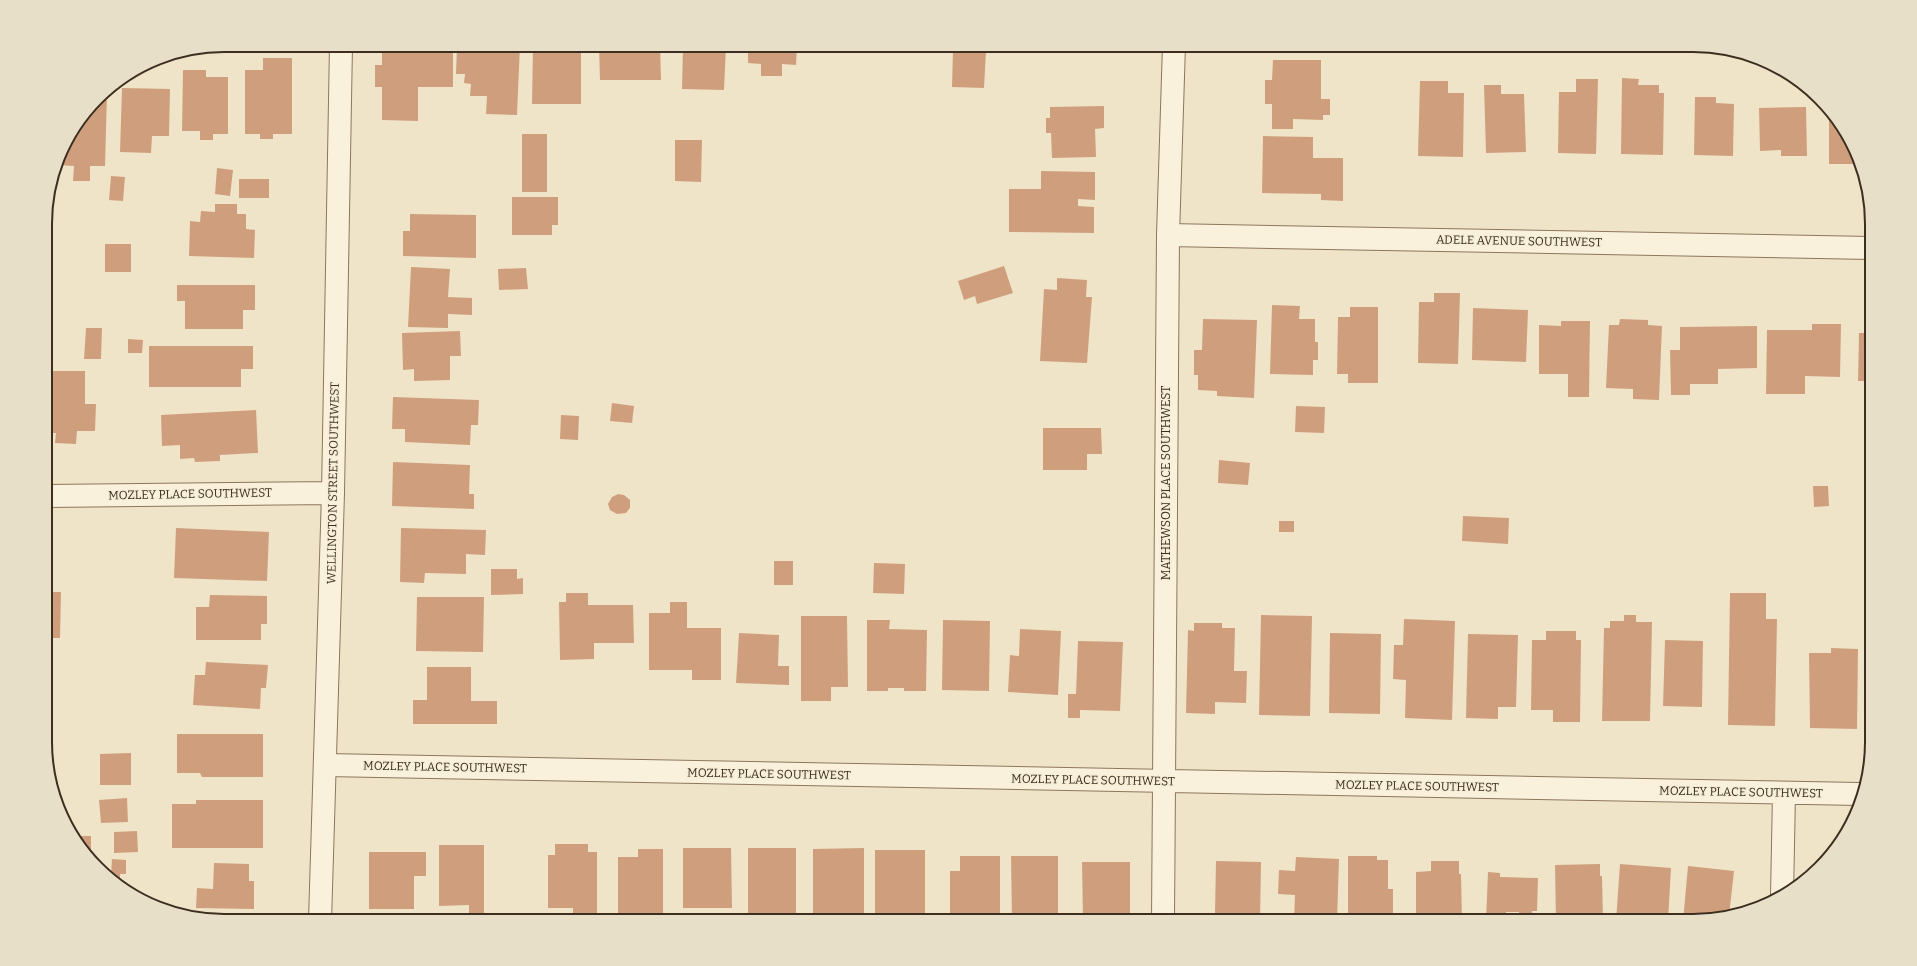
<svg xmlns="http://www.w3.org/2000/svg" width="1917" height="966" font-family="Bitter,serif">
<style>
.building{fill:#cf9f7d}
.lines{fill:none;stroke-linecap:round;stroke-linejoin:round}
.minor-casing{stroke:#8d765c;stroke-width:24}
.minor{stroke:#faf1dc;stroke-width:22}
.labels{text-anchor:middle;stroke-width:3;stroke-linejoin:round;paint-order:stroke}
.street-label{font-size:12px;fill:#3d2e20;stroke:#f7eed8}
.rim{fill:none;stroke:#3d2e20;stroke-width:2}
</style>
<rect width="100%" height="100%" fill="#f0e4c8"/>
<!-- building -->
<path class="building" d="M382 45H453V87H418V121L382 120V87H375V65H382Z
M457 45H520L517 115 486 114 487 96H470L471 84 464 83 465 74H456Z
M533 45H581V104H532Z
M599 45H660L661 80H600Z
M683 45H726L724 90 682 89Z
M748 45H797L796 65 782 64V76H761V64L748 63Z
M1268 45H1296V49L1268 48Z
M953 50 986 51 984 88 952 87Z
M263 58H292V134H273V139H260V134H245V70H263Z
M1273 60H1321V99H1330V115H1323V120L1293 119V129H1272V104H1265V80H1272Z
M183 70H206V77H228V134H213V140H200V131H182Z
M1622 78 1639 79 1638 85H1659V93H1664L1663 155 1621 154Z
M1576 79H1598L1596 154 1558 153 1559 92H1576Z
M1420 81H1448V93H1464L1463 157 1418 156Z
M1484 85H1501V94H1524L1526 152 1486 153Z
M122 88 170 89 169 136H152L151 153 120 152Z
M103 94H107L105 166H90V181H73L74 166 58 165 64 145Z
M1695 97H1716V103L1734 104 1733 156 1694 155Z
M1104 106V128L1095 129 1096 157 1052 158 1051 133H1046V118H1050V107Z
M1806 107 1807 156H1781V150L1760 151 1759 108Z
M1829 111 1835 115 1858 156 1860 164H1829Z
M522 134H547V192H522Z
M1263 136 1313 137V158H1343V201L1321 200V194L1262 193Z
M675 140H702L701 182 675 181Z
M217 168 233 170 230 196 215 194Z
M1041 171 1095 172V200L1078 199V206L1094 207V233L1009 232V189H1041Z
M111 176 125 177 123 201 109 200Z
M239 179H269V198H239Z
M512 197H558V225H552V235H512Z
M215 204H237V214H246V229L255 230 254 258 189 256 190 221 200 222 201 211 215 212Z
M410 214 476 215V258L403 256V231H410Z
M105 244H131V272H105Z
M1004 266 1013 293 977 304 975 296 964 300 958 281Z
M411 267 450 269 448 297 472 298V315L448 314V328L408 327Z
M526 268 528 289 499 290 498 269Z
M1057 278 1087 280 1086 297H1092L1087 363 1040 361 1044 289 1057 290Z
M177 285H255V310H243V329H185V301H177Z
M1434 293H1460L1458 364 1418 363 1419 302H1434Z
M1272 305 1300 306 1299 319H1315V342H1318V360H1313V375L1270 374Z
M1350 307H1378V383H1348V374H1337L1338 317H1350Z
M1473 308 1528 310 1526 362 1472 360Z
M1203 319 1257 320 1254 398 1217 396V391L1198 390V375H1194V350H1202Z
M1620 319 1648 320V325L1662 326 1659 400 1633 399V389L1606 388 1609 325H1619Z
M1561 321H1590L1589 397H1568V374H1539V325L1561 326Z
M1812 324H1841L1840 377 1805 376V394H1766L1767 330H1812Z
M1757 326V368L1718 369V384H1690V395H1671L1670 350H1680V327Z
M86 328H102L101 359H84Z
M460 331 461 356H450V380L414 381V369L403 370 402 333Z
M1859 333H1871V381H1858Z
M128 339 143 340 142 353H128Z
M149 346H253V369H241V387H149Z
M49 371H85V404H96L95 431H77L76 444 55 443 56 433H48Z
M393 397 479 400 478 425H471L470 445 405 442V429H392Z
M612 403 634 406 632 423 610 421Z
M1296 406 1325 407 1324 433 1295 432Z
M256 410 258 453 220 455V461L195 462 194 458 180 459V445L162 446 161 415Z
M561 415 579 416 578 440 560 439Z
M1043 428H1101L1102 454H1087V470H1043Z
M1219 460 1250 463 1248 485 1218 483Z
M393 462 470 465 469 494H474V509L392 506Z
M1813 486H1828L1829 506 1814 507Z
M618 494 624 495 630 500V508L626 513 617 514 610 510 608 504 612 497Z
M1463 516 1509 518 1508 544 1462 541Z
M1279 521H1294V532H1279Z
M176 528 269 532 267 581 174 578Z
M401 528 486 530 485 555 466 554V574L425 573 424 583 400 582Z
M774 561H793V585H774Z
M874 563 905 564 904 594 873 593Z
M491 569H517V579L523 578V594L491 595Z
M46 592H61L60 638H46Z
M566 593H588V605H633L634 643H594V659L560 660 559 602H566Z
M1730 593H1766V619H1777L1775 726 1728 725Z
M210 595 267 596V624H261V640H196V607H209Z
M417 597H484L483 652 416 651Z
M670 602H687V628H721V680H692V670H649V613H670Z
M1261 615 1312 616 1310 716 1259 715Z
M1624 615H1636V622H1652L1650 721H1602L1604 628H1610V621H1624Z
M801 616H847L848 687H831V701H801Z
M1404 619 1455 621 1452 720 1405 718 1406 680 1393 679 1394 645H1403Z
M867 620H890L889 629 927 630 926 691H904V688H888V691H867Z
M943 620 990 621 989 691 942 690Z
M1194 623H1222V628H1235L1234 671H1247L1246 703 1215 702V714L1186 713 1188 630 1194 631Z
M1020 629 1061 631 1058 695 1008 692 1010 655 1019 656Z
M1546 631H1576V640H1581L1580 722H1553V710H1531L1532 640H1546Z
M739 633 779 635 778 666H789V685L736 683Z
M1330 633 1381 634 1380 714 1329 713Z
M1468 634 1518 635 1516 707H1498V719L1466 718Z
M1665 640 1703 641 1702 707 1663 706Z
M1078 641 1123 642 1120 711 1080 710V718H1068V694H1076Z
M1831 648 1858 649 1857 729 1810 728 1809 653H1831Z
M206 662 268 665 266 688H261L260 709 193 705 195 675H205Z
M427 667H471V701H497V724H413V700H427Z
M177 734H263V777H202L200 773H177Z
M131 753V785H100V754Z
M127 798 128 822 101 823 99 800Z
M196 800H263V848H172V804H196Z
M137 831 138 852 114 853V832Z
M74 836H91V858L82 851Z
M555 844H588V852H597V915H573V908H548V855H555Z
M439 845H484V921H469V905L439 906Z
M683 848H731L732 908H683Z
M748 848H796V921H748Z
M864 848V921H813V849Z
M638 849H663V921H618V857H638Z
M875 850H925V914H875Z
M369 852H426V876H414V909H369Z
M960 856H1000V921H950V871H960Z
M1011 856H1058V920L1012 921Z
M1348 856H1377V860H1388V889H1393V913H1389V921H1348Z
M1296 857 1339 859 1337 921H1294L1295 895 1278 894 1279 870 1295 871Z
M112 859 126 860V874H120V882L111 875Z
M1216 861 1261 862 1260 921H1229V913H1215Z
M1431 861H1459V874H1461L1462 921H1416V872L1431 871Z
M1082 862H1130V921H1083Z
M214 863 249 864V881H254V909L196 908 197 888 213 889Z
M1600 864V876H1602L1603 921H1556L1555 865Z
M1620 864 1671 868 1668 921H1616Z
M1688 866 1734 871 1729 916 1704 921H1683Z
M1488 872 1500 873V877L1538 878 1537 911H1532V921H1519V912H1506V921H1486Z"/>
<g class="lines">
<!-- minor casing -->
<g class="minor-casing">
<path id="minor" d="M1168 235 1871 248
M46 496 333 493
M326 765 1860 794
M1782 896 1784 793
M320 921 333 493 341 45
M1163 921 1168 235 1174 45"/>
</g>
<!-- minor -->
<use href="#minor" class="minor"/>
</g>
<g class="labels">
<!-- street labels -->
<g class="street-label">
<text transform="translate(1519 241) rotate(1)" y="4">ADELE AVENUE SOUTHWEST</text>
<text transform="translate(333 483) rotate(-89)" y="4">WELLINGTON STREET SOUTHWEST</text>
<text transform="translate(1166 483) rotate(-90)" y="4">MATHEWSON PLACE SOUTHWEST</text>
<text transform="translate(190 494) rotate(-1)" y="4">MOZLEY PLACE SOUTHWEST</text>
<text transform="translate(445 767) rotate(1)" y="4">MOZLEY PLACE SOUTHWEST</text>
<text transform="translate(769 774) rotate(1)" y="4">MOZLEY PLACE SOUTHWEST</text>
<text transform="translate(1093 780) rotate(1)" y="4">MOZLEY PLACE SOUTHWEST</text>
<text transform="translate(1417 786) rotate(1)" y="4">MOZLEY PLACE SOUTHWEST</text>
<text transform="translate(1741 792) rotate(1)" y="4">MOZLEY PLACE SOUTHWEST</text>
</g>
</g>
<!-- crop -->
<path d="M0 0H1917V966H0ZM224 52H1693A172 172 0 0 1 1865 224V742A172 172 0 0 1 1693 914H224A172 172 0 0 1 52 742V224A172 172 0 0 1 224 52Z" fill="#e8dfc9" fill-rule="evenodd"/>
<path class="rim" d="M224 52H1693A172 172 0 0 1 1865 224V742A172 172 0 0 1 1693 914H224A172 172 0 0 1 52 742V224A172 172 0 0 1 224 52Z"/>
</svg>
